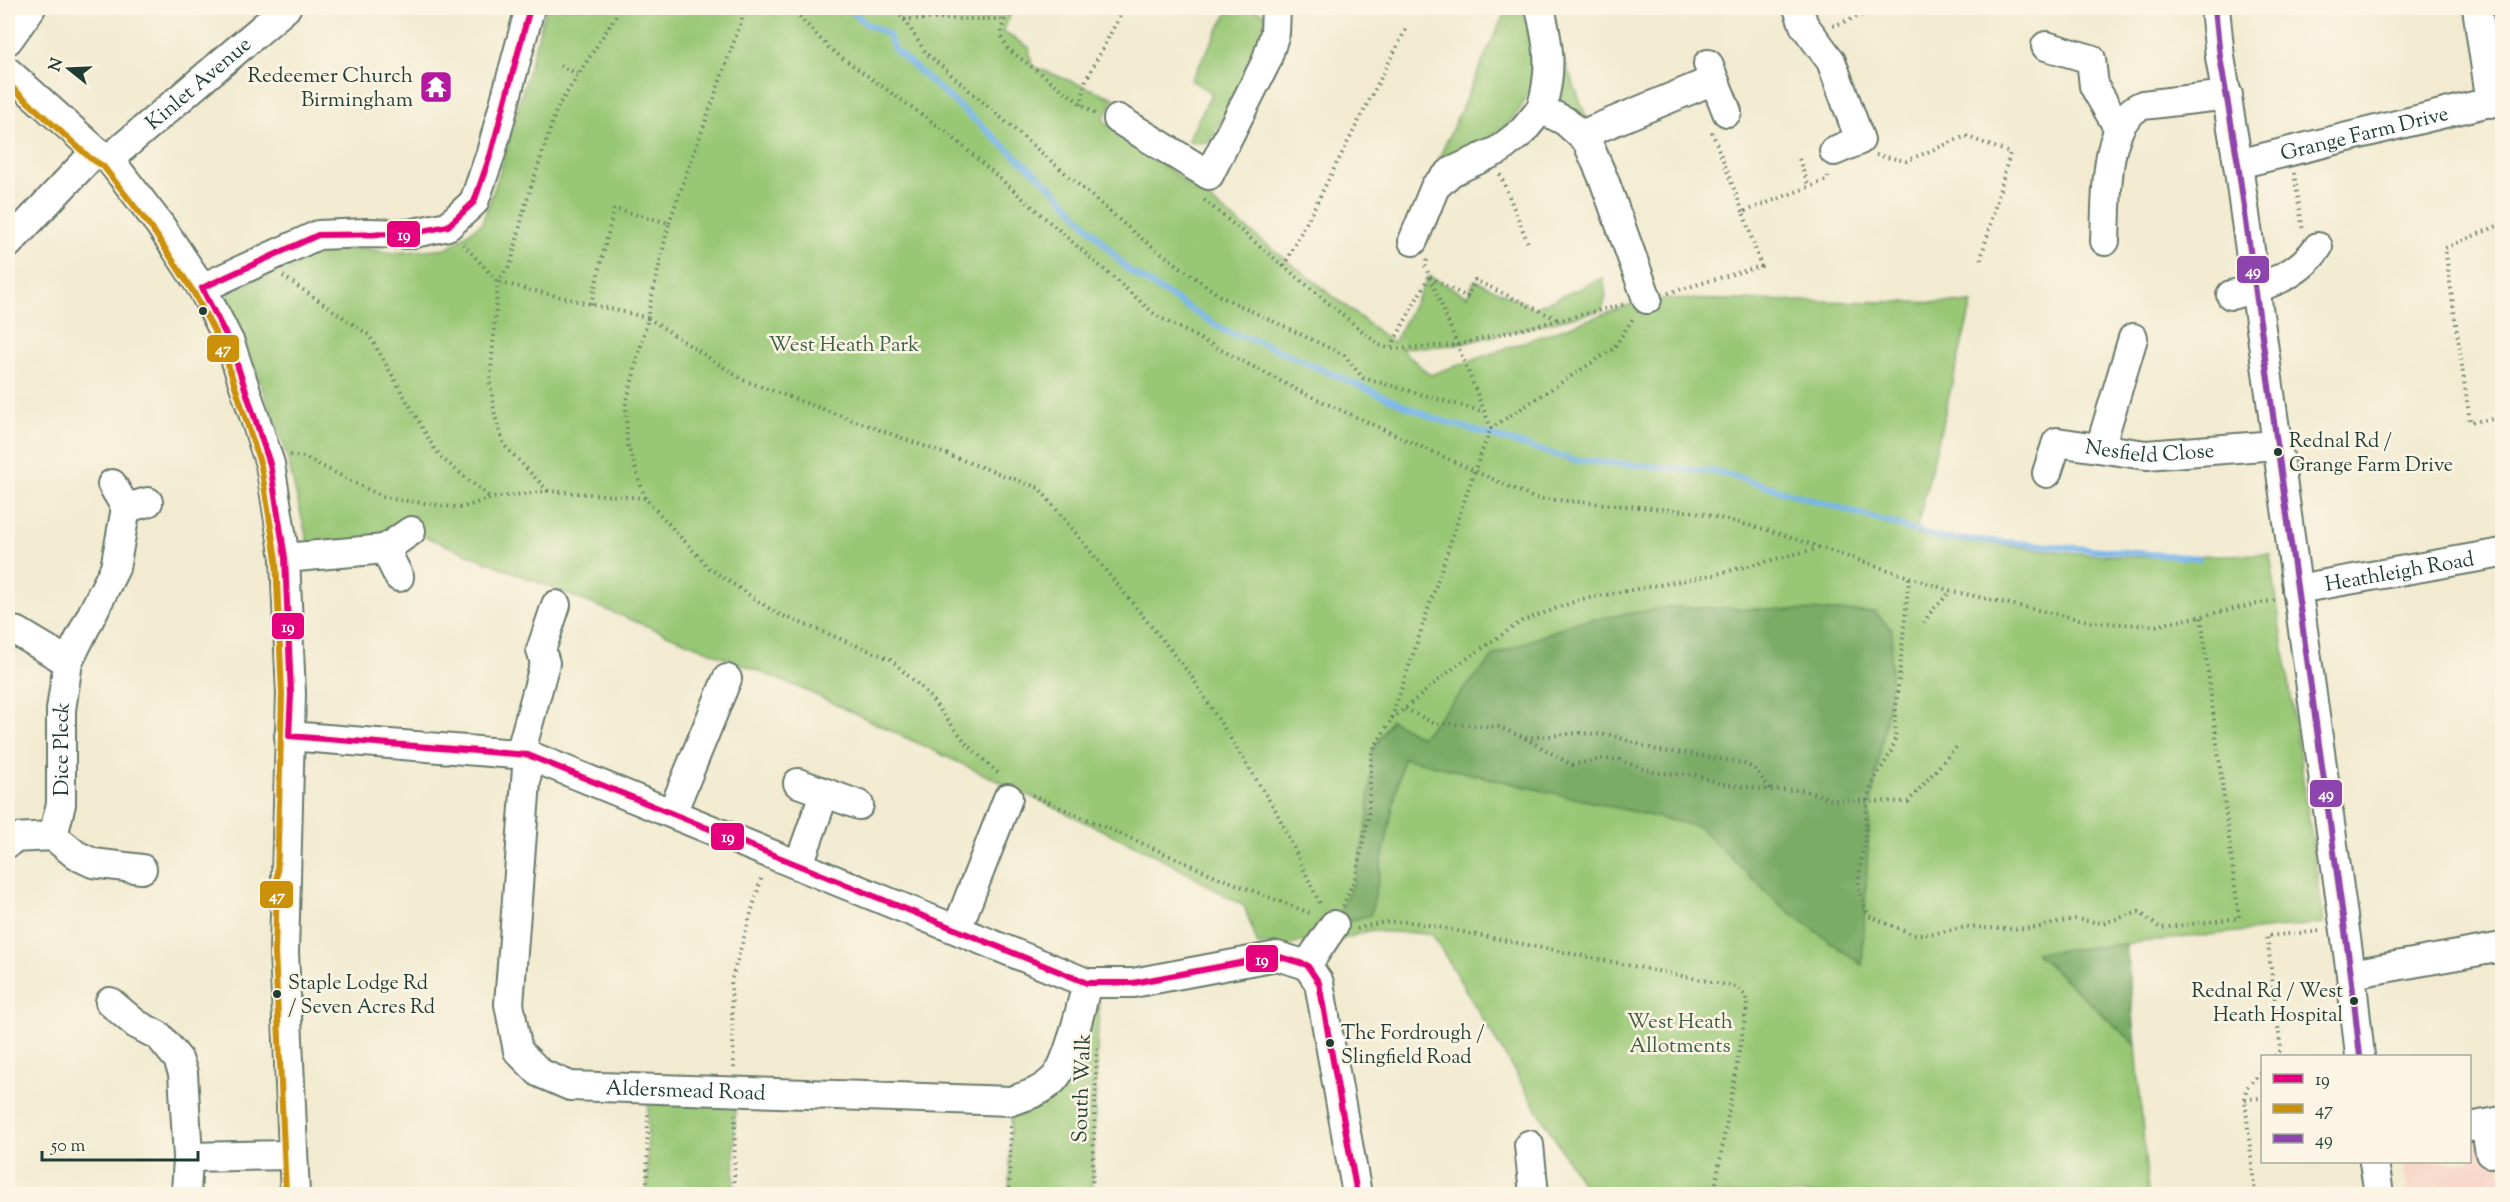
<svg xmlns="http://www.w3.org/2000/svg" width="2510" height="1202" font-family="'Sorts Mill Goudy',serif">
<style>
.built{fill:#f6d2c4}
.green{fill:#98c775;stroke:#5c8254;stroke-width:1.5}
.forest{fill:#7aac66;stroke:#4c744d;stroke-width:1.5}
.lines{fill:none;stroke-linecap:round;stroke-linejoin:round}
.stream{stroke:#77b5ea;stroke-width:6}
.minor-casing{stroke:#697a6b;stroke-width:32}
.path{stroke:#697a6b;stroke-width:4;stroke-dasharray:1.5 4.5;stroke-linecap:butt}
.minor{stroke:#fff;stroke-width:28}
.bus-1-casing{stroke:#fcf5e5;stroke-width:10}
.bus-2-casing{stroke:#fcf5e5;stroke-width:10}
.bus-3-casing{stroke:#fcf5e5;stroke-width:10}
.bus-1{stroke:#e5007d;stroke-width:6}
.bus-2{stroke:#cc910a;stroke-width:6}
.bus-3{stroke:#8e44ad;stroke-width:6}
.bus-dot{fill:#1f3d34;stroke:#fcf5e5;stroke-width:2}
.labels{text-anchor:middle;stroke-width:5;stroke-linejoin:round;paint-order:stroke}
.bus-label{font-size:20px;fill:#1f3d34;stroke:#fcf5e5;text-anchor:start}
.poi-label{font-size:21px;fill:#1f3d34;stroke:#fcf5e5;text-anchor:end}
.street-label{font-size:21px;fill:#1f3d34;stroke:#fcf5e5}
.park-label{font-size:21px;fill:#3d6044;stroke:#fcf5e5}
.line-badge{stroke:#fcf5e5;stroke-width:2}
.badge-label{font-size:16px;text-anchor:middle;font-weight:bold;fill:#fff}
</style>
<rect width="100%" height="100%" fill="#fcf5e5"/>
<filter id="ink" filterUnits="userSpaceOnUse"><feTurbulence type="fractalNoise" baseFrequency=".0167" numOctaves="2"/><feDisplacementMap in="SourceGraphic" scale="12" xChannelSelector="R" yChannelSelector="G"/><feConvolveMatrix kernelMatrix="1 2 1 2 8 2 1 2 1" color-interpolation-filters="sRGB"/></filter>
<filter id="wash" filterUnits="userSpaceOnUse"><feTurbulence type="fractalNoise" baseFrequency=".008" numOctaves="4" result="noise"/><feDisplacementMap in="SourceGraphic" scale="24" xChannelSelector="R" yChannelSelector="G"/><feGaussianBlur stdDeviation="1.35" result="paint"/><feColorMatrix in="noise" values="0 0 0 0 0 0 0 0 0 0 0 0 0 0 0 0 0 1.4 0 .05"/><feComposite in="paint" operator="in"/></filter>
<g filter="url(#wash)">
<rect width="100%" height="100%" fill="#f2ebd1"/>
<!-- built -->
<path class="built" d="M2502 1113V1194H2408L2403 1162H2470V1119Z"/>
<!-- green -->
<path class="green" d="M546 8H1005L1012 11 1003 32 1029 47 1032 66 1114 98 1103 120 1211 201 1393 343 1429 276 1467 296 1475 280 1535 308 1603 278 1606 296 1602 310 1456 345 1400 348 1430 375 1647 299 1972 303 1915 535 2063 552 2133 557 2270 554 2324 923 2036 953 2136 1045 2148 1194H1588L1432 934 1368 931 1334 942H1301L1289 946 1258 945 1244 906 1157 856 805 690 411 531 383 541 309 547 284 445 226 293 318 251 362 248 393 253 448 248 482 223 498 178Z
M1230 8H1251L1266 15 1259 49 1210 142 1194 143 1188 140 1212 93 1191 80Z
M1507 8H1526C1539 57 1540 106 1491 136 1476 146 1456 151 1439 158Z
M1559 48 1589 123 1565 112 1558 96Z
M1099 1002 1092 1194H1009L1011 1113 1074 1062Z
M648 1097 735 1100 734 1194H647Z"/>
<!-- forest -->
<path class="forest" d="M1671 607 1875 612 1892 630 1890 697 1870 810 1862 965 1779 904 1699 827 1403 758 1371 915 1334 925 1356 875 1368 819 1372 751 1391 720 1421 737 1495 655 1576 622Z
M2126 944 2136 1045 2036 953Z"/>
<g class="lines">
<!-- stream -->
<path class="stream" d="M848 8 866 24 888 34 894 49 1057 192 1128 270 1227 332 1257 341 1433 418 1573 460 1719 472 1944 539 1992 541 2199 558"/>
</g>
</g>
<g filter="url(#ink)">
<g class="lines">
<!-- minor casing -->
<g class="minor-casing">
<g id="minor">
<path d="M1540 8C1549 46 1553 71 1541 109"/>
<path d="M1798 8 1804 25 1831 61 1860 140 1834 151"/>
<path d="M2215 8 2220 57 2238 164 2351 974 2360 1056"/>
<path d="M2477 8 2491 103"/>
<path d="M8 40 31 8"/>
<path d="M2046 46 2091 59 2094 86 2119 129"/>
<path d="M1708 64 1727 112"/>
<path d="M8 72 96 151 109 159 160 225 202 288 230 343 270 464 285 558 291 694 284 952 295 1194"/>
<path d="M1118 119 1209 175 1266 62 1275 33 1276 8"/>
<path d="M1581 135 1714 80"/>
<path id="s1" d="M109 159 286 8"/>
<path id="s2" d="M2238 164 2502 99"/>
<path d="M1413 241 1435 187 1451 172 1499 150 1523 131 1541 109 1565 121 1587 141 1604 180 1647 299"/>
<path d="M2105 241C2107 203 2102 120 2143 105L2228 95"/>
<path d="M8 244 96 151"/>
<path d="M202 288 318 235 367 233 409 234 448 226 474 202 491 153 530 8"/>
<path d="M2231 295C2265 286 2297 277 2318 247"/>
<path d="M2100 448 2133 338"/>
<path id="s3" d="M2047 473 2057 442 2146 455 2276 445"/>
<path d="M112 484 126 508"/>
<path d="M285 558 385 549"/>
<path d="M399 577 385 549 411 531"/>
<path id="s4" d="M2297 589 2502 553"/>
<path d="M8 630 18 632 68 662"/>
<path d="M289 736 528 755 1087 983H1133L1277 956 1307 965"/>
<path d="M520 754 545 663 541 650 556 605"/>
<path id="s5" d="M528 755 509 1004 518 1051 540 1073 570 1086 1011 1101C1026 1096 1041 1092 1053 1080 1069 1065 1081 1006 1087 983"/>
<path d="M798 783 859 805"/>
<path d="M672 813 727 679"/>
<path id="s6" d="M53 836 61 804V710L68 662 115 568 126 508 148 502"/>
<path d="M8 843 13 838 53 836 76 855 93 863 142 869"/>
<path d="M799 864 824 794"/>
<path d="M957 929 1008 798"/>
<path d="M1307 965 1319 983 1357 1194"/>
<path d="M1307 965 1334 925"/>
<path d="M2351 974 2502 947"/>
<path d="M110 1002 136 1024 159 1036 178 1059 183 1073 188 1157 186 1194"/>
<path d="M2485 1124 2490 1153"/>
<path d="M2470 1127 2502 1121"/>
<path d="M1529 1145 1534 1194"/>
<path d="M188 1157 292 1155"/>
<path d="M2374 1162 2379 1194"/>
</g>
</g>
<!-- path -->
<path class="path" d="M791 8 830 49 949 134 1157 316 1299 391 1534 498 1696 512 1771 531 1951 591 2092 622 2155 626 2275 600
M891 8 904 19 926 53 1138 236 1220 296 1344 355 1363 378 1484 412
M1009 8C1003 25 997 33 1008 49L1095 114
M1665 8 1666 12
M904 19H1005
M1833 26 1880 8
M560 66 578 74
M1081 105 1086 80 1124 8
M1712 132 1743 212
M1876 155 1906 161 1966 136 2010 153 1980 262
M1799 159 1809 187
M2294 173 2303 231
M1500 174 1528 243
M1204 200 1379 345 1390 349
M669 223 746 8
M2502 224 2445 248 2470 422 2502 418
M463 244 498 282 648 318 626 404 627 443 645 498
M1427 260 1425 265 1429 276 1390 349 1456 345 1626 304
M1284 266 1406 29
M283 276 369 335 434 448 444 460 491 498
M1430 277 1491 428 1613 349 1634 317
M1430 277 1467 297 1475 280 1559 320
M1668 293 1761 266 1743 212 1827 180 1829 173
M591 304 614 209 669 223 647 318
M648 318 743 380 1039 488 1190 674 1276 811 1321 906
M290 455 304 457 385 498 461 508 492 498 548 491 645 498 709 568 776 613 890 659 925 691 967 744 1000 775
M548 491 504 445 495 416 490 383 498 282 511 264 525 206 557 108 621 8
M1909 578 1895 717C1898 756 1886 754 1872 785 1864 803 1867 820 1865 839 1863 854 1858 871 1859 885 1860 897 1864 906 1869 916L1912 934H1931L1967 927 2005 929 2036 928 2074 919 2103 923 2139 912 2160 928 2239 918 2201 616
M1924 623 1929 614 1951 591
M2502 641V650
M1405 709 1434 723 1499 727 1525 738 1580 733 1610 735 1660 751 1686 753 1742 763 1754 768 1771 790
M1392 719 1456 666 1522 621 1582 599 1713 575 1819 548
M1525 738 1572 765 1602 759 1620 760 1656 773 1695 775 1717 783 1771 790H1803L1832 800 1908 802 1958 745
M1032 795 1218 877 1312 914
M1343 906 1356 875 1368 819 1372 751 1391 720 1474 472 1491 428
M1357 929C1377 922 1396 920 1418 923L1737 987 1746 996 1747 1007 1714 1194
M2275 1056 2281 1050 2267 936 2323 931
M734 1068 731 981 762 876
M2245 1099 2262 1098
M647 1194 648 1111
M734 1194 735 1114
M1009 1194 1011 1123
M1092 1194 1097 1046
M2255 1194 2245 1099 2246 1089 2262 1071"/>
<!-- minor -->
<use href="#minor" class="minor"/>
<!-- bus-1 casing -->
<g class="bus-1-casing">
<path id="bus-1" d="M530 8 491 153 474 202 448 226 409 234 318 235 202 288 230 343 270 464 285 558 291 694 289 736 528 755 1087 983H1133L1277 956 1307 965 1319 983 1357 1194"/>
</g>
<!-- bus-2 casing -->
<g class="bus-2-casing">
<path id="bus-2" d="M8 84 90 158 103 166 153 230 194 293 222 346 261 466 276 559 282 694 275 952 286 1194"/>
</g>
<!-- bus-3 casing -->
<g class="bus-3-casing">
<path id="bus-3" d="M2215 8 2220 57 2238 164 2351 974 2360 1056"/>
</g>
<!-- bus-1 -->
<use href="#bus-1" class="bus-1"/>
<!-- bus-2 -->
<use href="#bus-2" class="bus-2"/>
<!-- bus-3 -->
<use href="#bus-3" class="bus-3"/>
</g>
</g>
<!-- icons -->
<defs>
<g id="temple-square" transform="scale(1.725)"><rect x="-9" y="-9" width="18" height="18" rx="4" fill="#b5179e" stroke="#fcf5e5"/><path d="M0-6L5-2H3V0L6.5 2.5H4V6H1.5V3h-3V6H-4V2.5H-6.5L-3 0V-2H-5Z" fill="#fff"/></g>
</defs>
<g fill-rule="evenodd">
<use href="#temple-square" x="436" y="87"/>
</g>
<!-- markers -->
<g class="bus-dot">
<circle cx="203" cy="311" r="5"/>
<circle cx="2278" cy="452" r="5"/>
<circle cx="277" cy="994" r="5"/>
<circle cx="2354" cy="1001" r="5"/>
<circle cx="1330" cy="1043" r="5"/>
</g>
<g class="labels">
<!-- bus labels -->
<g class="bus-label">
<text x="2289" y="447">Rednal Rd /<tspan x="2289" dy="24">Grange Farm Drive</tspan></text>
<text x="288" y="989">Staple Lodge Rd<tspan x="288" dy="24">/ Seven Acres Rd</tspan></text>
<text x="2343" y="997" text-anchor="end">Rednal Rd / West<tspan x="2343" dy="24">Heath Hospital</tspan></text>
<text x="1341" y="1039">The Fordrough /<tspan x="1341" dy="24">Slingfield Road</tspan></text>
</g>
<!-- poi labels -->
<g class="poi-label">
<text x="413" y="82">Redeemer Church<tspan x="413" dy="24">Birmingham</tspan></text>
</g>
<!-- street labels -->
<g class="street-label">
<text dy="7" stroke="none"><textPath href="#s1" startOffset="117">Kinlet Avenue</textPath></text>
<text dy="7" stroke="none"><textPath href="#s2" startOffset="130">Grange Farm Drive</textPath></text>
<text dy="7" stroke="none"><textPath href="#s3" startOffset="126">Nesfield Close</textPath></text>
<text dy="7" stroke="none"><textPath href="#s4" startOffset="104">Heathleigh Road</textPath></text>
<text dy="7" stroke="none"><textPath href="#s6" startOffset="88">Dice Pleck</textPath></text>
<text transform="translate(1081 1088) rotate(-88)" y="7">South Walk</text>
<text dy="7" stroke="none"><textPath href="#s5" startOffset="477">Aldersmead Road</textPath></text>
</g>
<!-- park labels -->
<g class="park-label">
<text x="844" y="351">West Heath Park</text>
<text x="1680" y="1028">West Heath<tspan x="1680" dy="24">Allotments</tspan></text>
</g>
</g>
<g class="line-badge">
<rect x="386" y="220" width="35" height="28" rx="6" fill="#e5007d"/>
<rect x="2236" y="255" width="34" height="29" rx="6" fill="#8e44ad"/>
<rect x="206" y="334" width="34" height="29" rx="6" fill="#cc910a"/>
<rect x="271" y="612" width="34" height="28" rx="6" fill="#e5007d"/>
<rect x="2309" y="779" width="34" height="29" rx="6" fill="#8e44ad"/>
<rect x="710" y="822" width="35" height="29" rx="6" fill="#e5007d"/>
<rect x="259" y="880" width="35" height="29" rx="6" fill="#cc910a"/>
<rect x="1245" y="944" width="34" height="29" rx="6" fill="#e5007d"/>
</g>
<g class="badge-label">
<text x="404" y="240">19</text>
<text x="2253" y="276">49</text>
<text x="223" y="354">47</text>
<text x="288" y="632">19</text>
<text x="2326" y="799">49</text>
<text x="728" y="842">19</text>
<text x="277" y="901">47</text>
<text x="1262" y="965">19</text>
</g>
<!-- margin -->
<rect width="2510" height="1202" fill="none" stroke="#fcf5e5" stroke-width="30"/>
<!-- legend -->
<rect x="2261" y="1055" width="210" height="108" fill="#fcf5e5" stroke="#a4ab9e" stroke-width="1.5"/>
<rect x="2273" y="1074" width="30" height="9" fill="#e5007d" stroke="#a4ab9e" stroke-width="1.5"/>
<text x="2315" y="1085" font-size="18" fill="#1f3d34">19</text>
<rect x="2273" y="1104" width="30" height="9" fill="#cc910a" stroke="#a4ab9e" stroke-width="1.5"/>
<text x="2315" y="1115" font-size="18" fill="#1f3d34">47</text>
<rect x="2273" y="1134" width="30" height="9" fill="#8e44ad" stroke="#a4ab9e" stroke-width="1.5"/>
<text x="2315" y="1145" font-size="18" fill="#1f3d34">49</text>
<!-- north arrow -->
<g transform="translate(69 69) rotate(288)" stroke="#fcf5e5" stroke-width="4.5" paint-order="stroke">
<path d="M0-4.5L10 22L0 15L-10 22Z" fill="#1f3d34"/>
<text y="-9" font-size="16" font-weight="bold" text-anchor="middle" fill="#1f3d34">N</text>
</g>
<!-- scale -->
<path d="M42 1151v9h156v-9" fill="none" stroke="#1f3d34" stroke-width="3"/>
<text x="51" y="1151" font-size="18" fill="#1f3d34" stroke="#fcf5e5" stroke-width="4.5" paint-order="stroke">50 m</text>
</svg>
